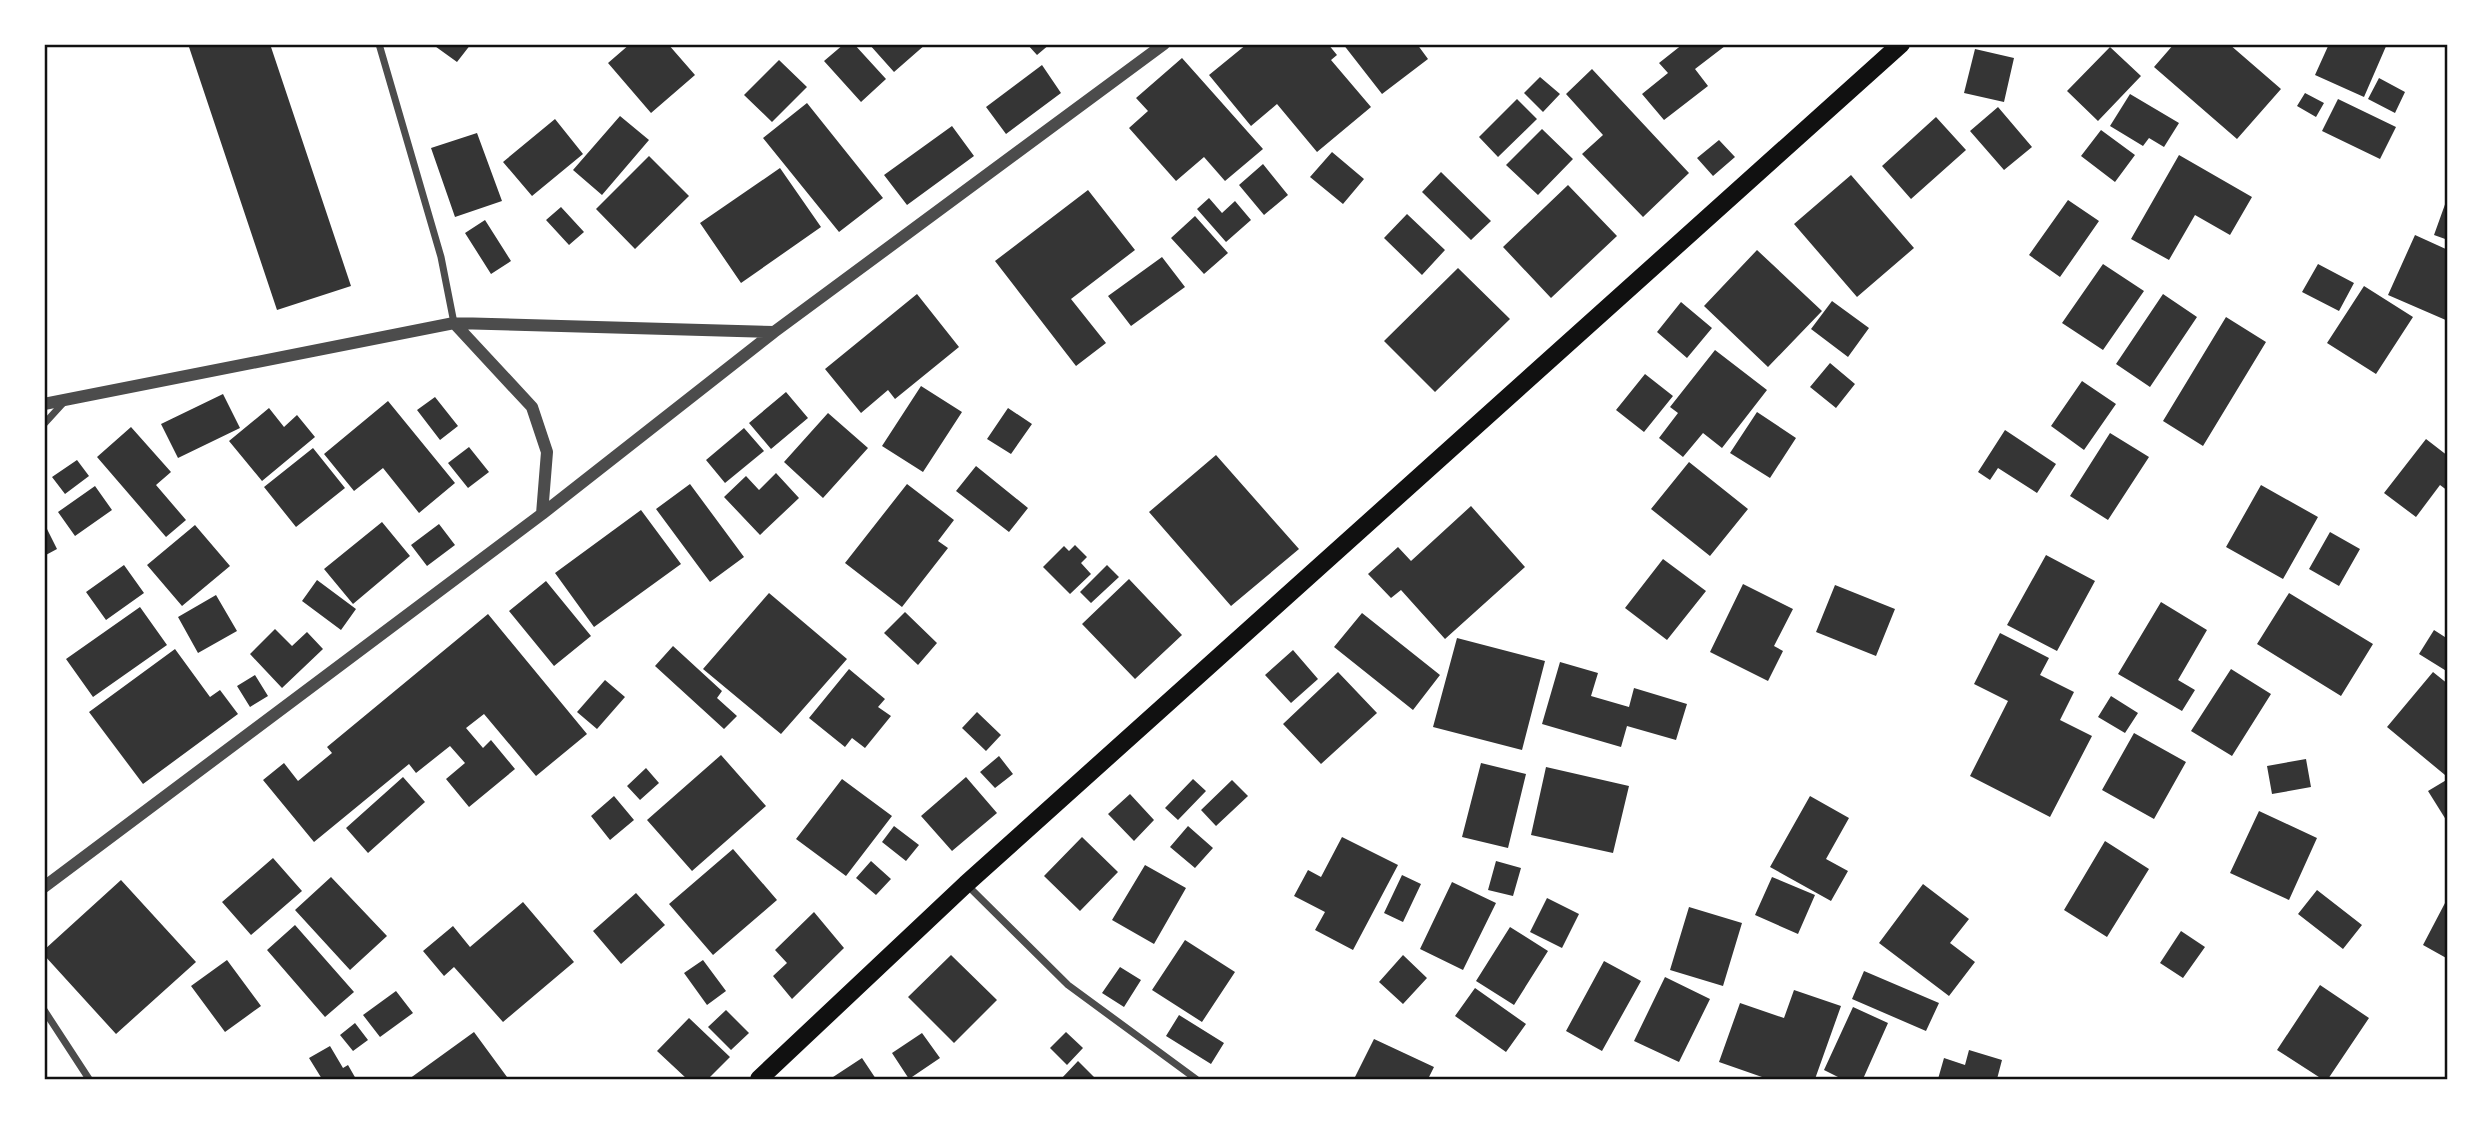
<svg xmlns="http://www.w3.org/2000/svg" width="2492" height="1123" font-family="'Varela Round',sans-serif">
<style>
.building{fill:#353535}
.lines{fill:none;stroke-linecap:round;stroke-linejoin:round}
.minor{stroke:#4c4c4c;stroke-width:7}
.tertiary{stroke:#4c4c4c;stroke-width:12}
.primary{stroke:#111;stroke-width:18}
.neatline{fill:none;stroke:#111;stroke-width:2.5}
</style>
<rect width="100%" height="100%" fill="#fff"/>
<!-- building -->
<path class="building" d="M188 44H270L351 286 277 310Z
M432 44H471L457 62Z
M630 44H668L695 75 651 113 608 63Z
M844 44H854L886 79 861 102 824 61Z
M869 44H926L894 72Z
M1027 44H1050L1037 55Z
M1247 44H1328L1337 55 1331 60 1371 107 1317 152 1277 104 1251 126 1209 75Z
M1343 44H1417L1428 59 1382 94Z
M1683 44H1723L1725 46 1695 69 1708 86 1664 120 1642 94 1668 73 1659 63Z
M2174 44H2229L2281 89 2237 139 2154 67Z
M2329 44H2387L2364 97 2315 75Z
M2110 47 2141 76 2098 121 2067 91Z
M1975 49 2014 58 2004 102 1964 93Z
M1182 58 1263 149 1225 181 1204 157 1176 181 1129 128 1148 111 1136 98Z
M779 60 807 87 772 122 744 95Z
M1042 65 1061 93 1006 134 986 107Z
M1592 69 1689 173 1643 217 1582 154 1603 135 1566 94Z
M1540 77 1560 94 1543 112 1524 93Z
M2379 78 2405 92 2395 113 2368 99Z
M2305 93 2324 103 2316 117 2297 106Z
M2130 94 2179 123 2164 147 2149 138 2143 146 2110 126Z
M1517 99 1537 119 1498 157 1479 137Z
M2338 99 2396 127 2380 159 2322 131Z
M807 103 883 198 839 232 763 138Z
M1998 107 2032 147 2004 170 1970 131Z
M620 116 649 140 602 195 573 170Z
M1936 117 1966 150 1911 199 1882 166Z
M555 119 583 154 532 196 503 162Z
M952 126 974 156 907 205 884 175Z
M1542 129 1573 159 1538 195 1506 165Z
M2101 130 2135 155 2115 182 2081 156Z
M477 133 502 201 455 217 431 148Z
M1719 140 1735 157 1713 176 1697 158Z
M1332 152 1364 179 1343 204 1310 177Z
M2179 155 2252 197 2230 235 2195 215 2169 260 2131 239Z
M649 156 689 196 635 249 596 209Z
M1263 164 1288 195 1264 215 1239 185Z
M780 168 821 227 741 283 700 223Z
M1441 172 1491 221 1471 240 1422 192Z
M1851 175 1914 248 1857 297 1794 224Z
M1568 185 1617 236 1551 298 1503 247Z
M1088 190 1135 250 1071 299 1106 343 1076 366 995 261Z
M2448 196V240L2434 235Z
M1209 198 1222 213 1235 201 1251 220 1226 242 1197 209Z
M2068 200 2099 221 2060 277 2029 255Z
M561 207 584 232 569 245 546 220Z
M1407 214 1445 250 1422 275 1384 238Z
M1195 216 1228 253 1204 274 1171 238Z
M485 220 511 261 491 274 465 233Z
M2415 235 2448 250V321L2388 295Z
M1757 250 1822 311 1768 367 1704 306Z
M1162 257 1185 287 1131 326 1108 296Z
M2103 264 2144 291 2103 350 2062 323Z
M2318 264 2354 283 2339 311 2302 292Z
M1458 268 1510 319 1435 392 1384 341Z
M2364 286 2413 317 2376 374 2327 343Z
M917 294 959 347 895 399 888 390 861 413 825 369Z
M2163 294 2197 317 2150 387 2116 364Z
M1832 301 1869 328 1848 357 1811 329Z
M1681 302 1712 328 1687 358 1657 332Z
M2226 317 2266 342 2203 446 2163 421Z
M1715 350 1767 390 1722 448 1703 433 1683 457 1659 438 1678 413 1670 407Z
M1830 363 1855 384 1836 408 1810 387Z
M1645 374 1673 396 1644 432 1616 410Z
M2082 381 2116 404 2084 450 2051 426Z
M921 386 962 412 923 472 882 446Z
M786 392 808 418 771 449 749 423Z
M223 394 240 428 178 458 161 424Z
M435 397 458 426 440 440 417 410Z
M388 401 455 483 419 513 383 468 354 491 324 454Z
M269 408 284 427 297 415 315 437 262 481 229 441Z
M1008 408 1032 424 1011 454 987 439Z
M1757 412 1796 438 1770 478 1730 453Z
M828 413 868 448 823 498 784 462Z
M131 427 171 472 156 485 186 520 166 537 97 457Z
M744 428 764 451 725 483 706 460Z
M2005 430 2056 464 2037 493 1998 468 1990 480 1978 472Z
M2110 433 2149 457 2108 520 2070 496Z
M2426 439 2448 456V491L2440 485 2416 517 2384 493Z
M469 447 489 472 468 488 448 463Z
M313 448 345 488 296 527 264 487Z
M1216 455 1299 549 1231 606 1149 512Z
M77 460 89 476 65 494 52 477Z
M1689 462 1748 509 1710 556 1651 509Z
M976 466 1028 508 1009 532 956 491Z
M776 473 799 498 760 535 724 497 746 476 759 490Z
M690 484 744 557 710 582 656 509Z
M907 484 954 520 938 541 948 548 902 607 845 563Z
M2261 485 2318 517 2283 579 2226 547Z
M95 486 112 510 75 536 58 512Z
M1471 506 1525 567 1445 639 1401 590 1391 598 1368 574 1398 547 1411 561Z
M641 510 681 564 594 627 555 573Z
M382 522 410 556 353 604 324 569Z
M44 523 57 549 44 556Z
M439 524 455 545 427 566 411 545Z
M195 525 230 566 182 606 147 565Z
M2330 532 2360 549 2339 586 2309 569Z
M1075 545 1087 557 1081 563 1091 574 1070 594 1043 567 1064 546 1069 551Z
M2046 555 2095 581 2057 651 2007 625Z
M1663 559 1706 591 1667 640 1625 608Z
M124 565 144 593 106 620 86 592Z
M1107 565 1119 577 1091 603 1080 592Z
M1129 579 1182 635 1135 679 1082 624Z
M317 580 356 609 341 630 302 601Z
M546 581 591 636 554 666 509 611Z
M1743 584 1793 609 1774 646 1783 651 1768 681 1710 652Z
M1835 585 1895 609 1876 656 1816 632Z
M769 593 847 659 781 734 703 669Z
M2289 593 2373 644 2341 696 2257 644Z
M216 595 237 631 198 653 178 617Z
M2161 602 2207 630 2178 680 2195 690 2182 711 2118 674Z
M140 607 167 645 93 697 66 659Z
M905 612 937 643 918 665 884 633Z
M1362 613 1440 675 1413 710 1334 647Z
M488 614 587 734 536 776 484 714 466 728 483 748 491 740 515 769 469 807 446 779 465 763 450 746 416 773 409 764 314 842 263 780 284 763 298 781 332 753 327 747Z
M275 629 292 646 307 632 323 649 282 688 250 654Z
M2434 630 2448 639V672L2419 654Z
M2000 633 2049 658 2040 675 2074 692 2060 720 2092 736 2050 817 1970 776 2008 701 1974 684Z
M1457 638 1545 661 1522 750 1433 727Z
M673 646 722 691 717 698 737 716 724 729 655 666Z
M175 649 210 697 220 690 238 714 143 784 89 712Z
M1293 650 1318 679 1291 703 1265 675Z
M1560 662 1598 673 1591 696 1629 707 1634 688 1687 704 1676 740 1627 726 1621 747 1542 724Z
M849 669 885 699 878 707 891 716 865 748 852 738 845 747 809 718Z
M2231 669 2271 694 2232 756 2191 731Z
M1338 672 1377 713 1321 764 1283 724Z
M2433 672 2448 684V772L2445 775 2387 727Z
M255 675 268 696 250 707 237 686Z
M605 680 625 697 597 729 577 712Z
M2111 696 2138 713 2125 733 2098 717Z
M977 712 1001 735 986 751 962 728Z
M2134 733 2186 762 2154 819 2102 790Z
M721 755 766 806 692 871 647 820Z
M999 756 1013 774 995 788 980 772Z
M2306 759 2311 787 2272 794 2267 766Z
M1481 763 1526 774 1508 848 1462 837Z
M1546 767 1629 786 1613 853 1531 835Z
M646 768 659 783 640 800 627 786Z
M403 777 425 802 368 853 346 828Z
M966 777 997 813 952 851 921 816Z
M842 779 892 816 846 876 796 839Z
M1193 779 1206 791 1178 820 1165 808Z
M2448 779V823L2428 791Z
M1232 780 1248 796 1216 826 1201 810Z
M1130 794 1154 820 1134 841 1108 814Z
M614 796 634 820 610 840 591 816Z
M1810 796 1849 818 1826 859 1848 871 1831 901 1770 867Z
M2259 811 2317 838 2289 900 2230 873Z
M894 826 919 845 906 861 882 842Z
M1188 826 1213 848 1195 868 1170 847Z
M1082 837 1118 872 1080 911 1044 876Z
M1342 837 1398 865 1353 950 1315 930 1325 912 1294 896 1308 870 1321 877Z
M2105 841 2149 869 2107 937 2064 910Z
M733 849 777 900 713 955 669 904Z
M273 858 302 891 251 935 222 902Z
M871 861 891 879 876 895 856 878Z
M1496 861 1521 868 1513 896 1488 890Z
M1145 865 1186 888 1154 944 1112 920Z
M1402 875 1421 884 1403 922 1384 913Z
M331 877 387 936 350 970 295 910Z
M1772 877 1815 895 1798 934 1755 915Z
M121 880 196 962 116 1034 44 955V950Z
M1452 882 1496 903 1463 970 1420 949Z
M1923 884 1969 919 1950 943 1975 962 1949 996 1879 943Z
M2317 890 2362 925 2343 949 2298 914Z
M636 893 665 925 621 964 593 931Z
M1547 898 1579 914 1562 948 1530 932Z
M523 902 574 962 503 1022 454 967 444 976 423 951 453 926 470 947Z
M2445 903 2448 905V959L2423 945Z
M1689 907 1742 923 1723 986 1670 970Z
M814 912 844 948 792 999 773 976 787 963 775 950Z
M295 925 354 992 325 1017 267 950Z
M1510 927 1548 951 1514 1005 1476 981Z
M2181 931 2205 947 2183 978 2160 963Z
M1185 940 1235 972 1202 1022 1152 990Z
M951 955 997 1000 954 1043 908 997Z
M1403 955 1427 978 1403 1004 1379 982Z
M227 960 261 1006 225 1032 191 986Z
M703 960 726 991 707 1005 684 973Z
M1604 961 1641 981 1602 1051 1566 1031Z
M1120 967 1141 980 1124 1007 1102 993Z
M1864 971 1939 1003 1926 1031 1852 999Z
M1665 977 1710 999 1679 1062 1634 1041Z
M2320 985 2369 1018 2328 1079H2322L2277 1050Z
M1475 988 1526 1024 1506 1052 1455 1016Z
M1794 990 1841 1006 1815 1079H1762V1077L1719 1062 1740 1003 1784 1018Z
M396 991 413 1013 380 1037 363 1015Z
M1853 1007 1888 1023 1863 1079H1842L1824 1070Z
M726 1010 749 1033 731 1050 708 1027Z
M1179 1015 1224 1043 1211 1064 1166 1036Z
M689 1018 730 1057 708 1079H687L657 1051Z
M355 1023 368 1040 353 1051 340 1035Z
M474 1032 507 1077 504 1079H409Z
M1066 1032 1083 1048 1067 1065 1050 1048Z
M922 1033 940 1058 909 1079 892 1053Z
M1374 1039 1434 1067 1428 1079H1354Z
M330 1046 343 1068 348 1065 356 1079H322L309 1058Z
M1969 1050 2002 1060 1997 1079H1938L1944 1058 1965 1065Z
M862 1058 876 1079H830Z
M1078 1061 1096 1079H1061Z"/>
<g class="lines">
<!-- minor -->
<path class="minor" d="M379 44 441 257 454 323
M44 424 65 401
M968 886 1068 985 1196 1079
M44 1010 89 1079"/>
<!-- tertiary -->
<path class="tertiary" d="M454 323 532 407 547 452 542 514
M44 404 454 323 774 332
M44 887 542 514 774 332 1164 44"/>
<!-- primary -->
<path class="primary" d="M759 1079 966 884 1901 44"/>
</g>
<!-- border -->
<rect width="2492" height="1123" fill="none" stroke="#ffffff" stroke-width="91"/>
<rect x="46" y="46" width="2400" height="1032" class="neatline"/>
</svg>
